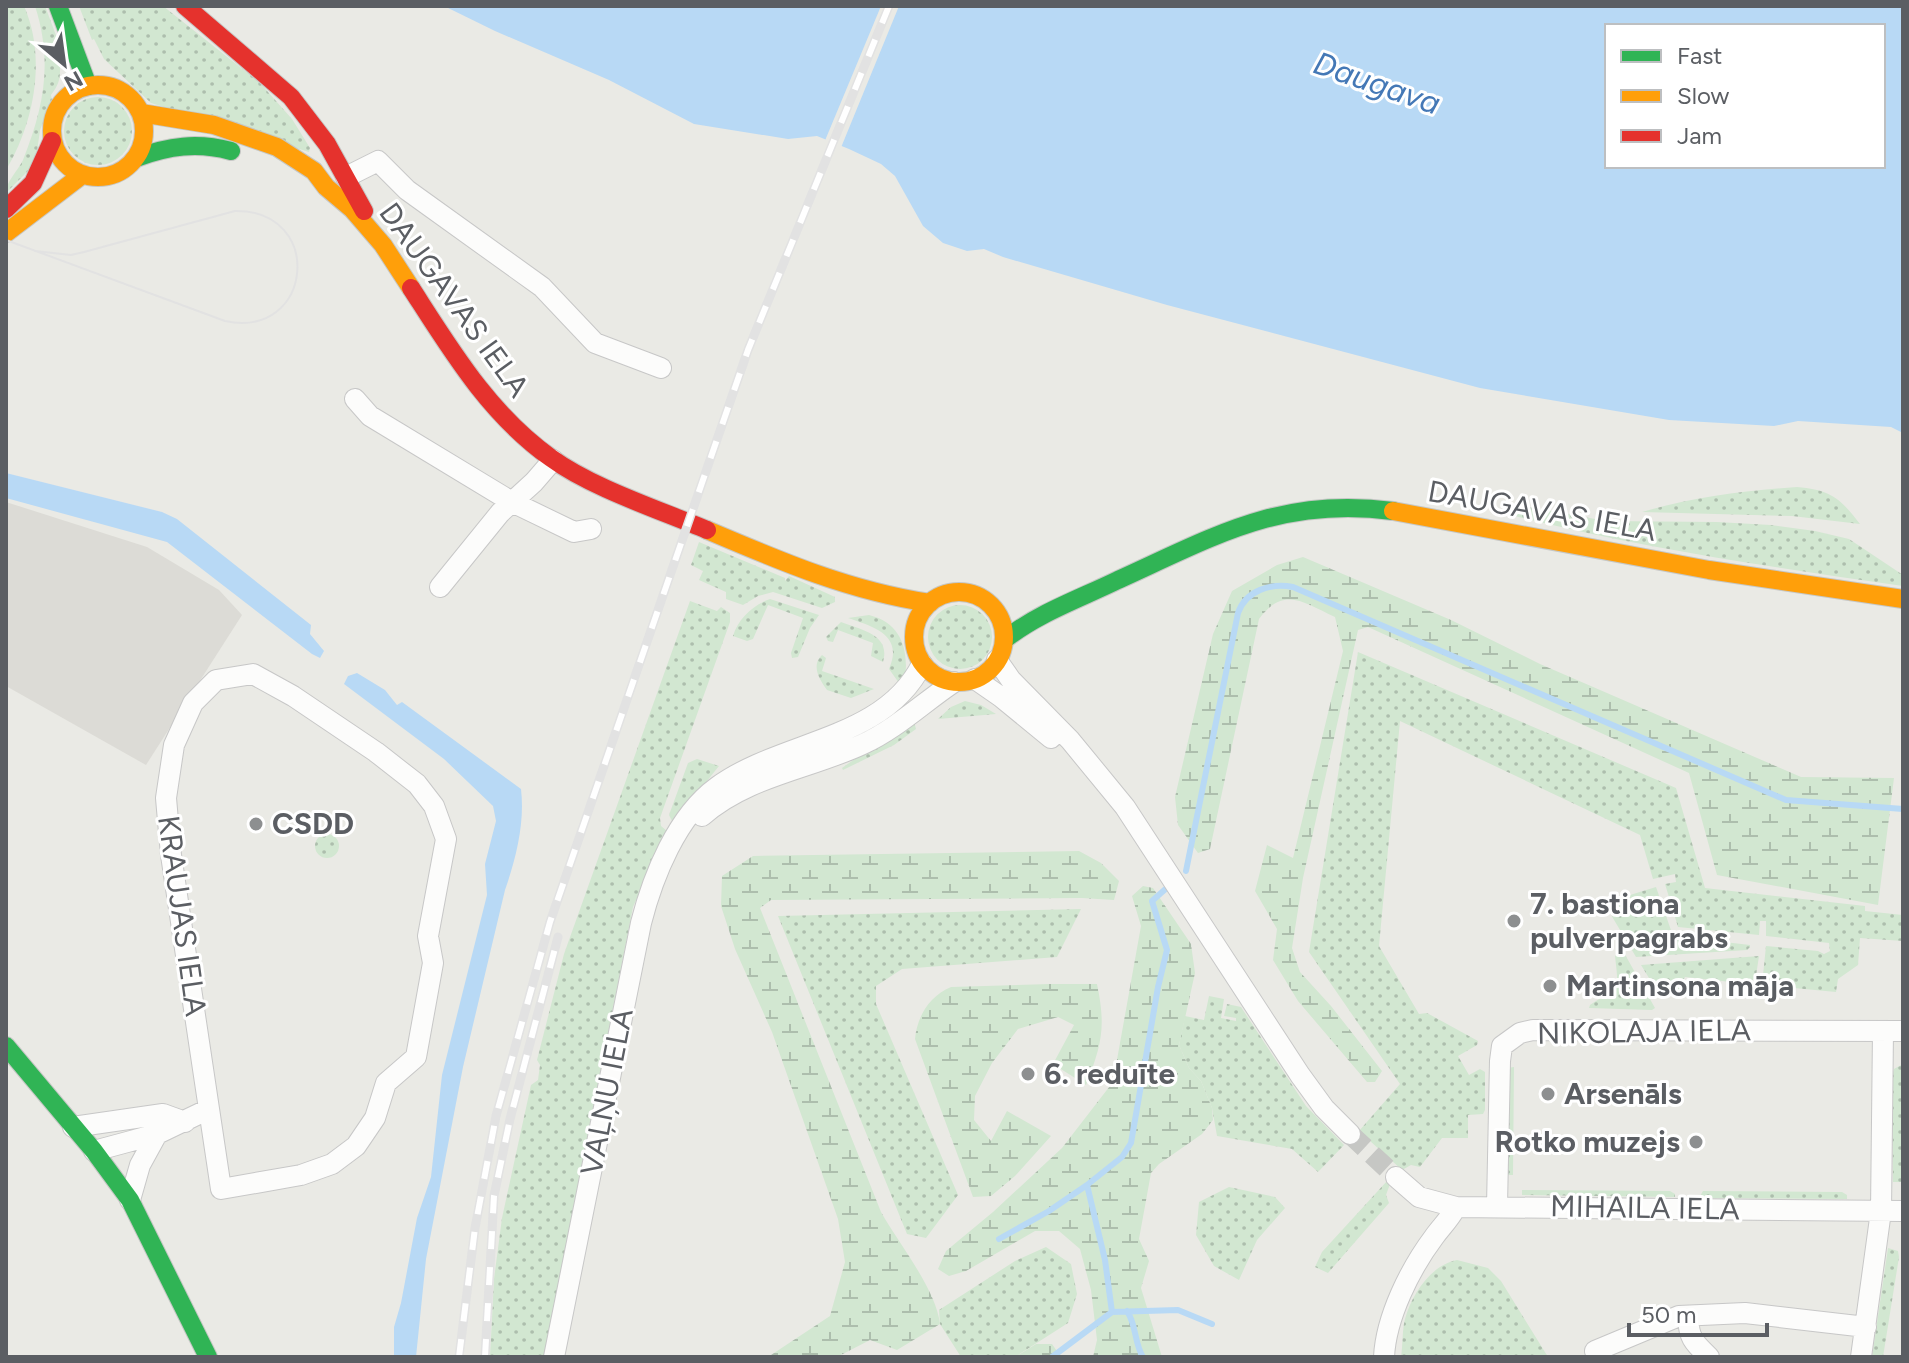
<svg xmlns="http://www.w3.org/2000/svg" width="1909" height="1363" font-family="Figtree,sans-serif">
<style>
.industrial{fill:#dcdbd6}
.grass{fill:url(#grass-dots)}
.wetland{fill:url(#wetland-marsh)}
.water{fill:#b8d9f5;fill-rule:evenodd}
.pier{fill:#eaeae5}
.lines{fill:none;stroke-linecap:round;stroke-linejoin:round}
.stream{stroke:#b8d9f5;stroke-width:6}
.street-tunnel{stroke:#c6c7c4;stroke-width:20;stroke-dasharray:20 10;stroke-linecap:butt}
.street-casing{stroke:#c7c7c7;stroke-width:22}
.fast-casing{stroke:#c6c7c5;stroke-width:20}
.slow-casing{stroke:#c6c7c5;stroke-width:20}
.jam-casing{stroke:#c6c7c5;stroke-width:20}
.street{stroke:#fcfcfb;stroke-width:20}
.fast{stroke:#30b455;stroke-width:18}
.slow{stroke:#ff9f0a;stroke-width:18}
.jam{stroke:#e5322d;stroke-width:18}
.tram{stroke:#e2e2e2;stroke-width:2}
.rail-casing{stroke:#e2e2e2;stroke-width:9}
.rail{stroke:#fff;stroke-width:6;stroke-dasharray:18;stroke-linecap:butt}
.poi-dot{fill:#8d8f90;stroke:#fff;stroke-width:3}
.labels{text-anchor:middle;stroke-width:6;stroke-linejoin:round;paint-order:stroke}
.street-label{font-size:30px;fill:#5b5e63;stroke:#fff}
.poi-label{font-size:30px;font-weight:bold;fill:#5b5e63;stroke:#fff;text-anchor:start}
.water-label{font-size:32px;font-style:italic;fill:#4478b6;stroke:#fff}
</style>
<defs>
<pattern id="grass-dots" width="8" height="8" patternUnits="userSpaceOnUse" patternTransform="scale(2)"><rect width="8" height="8" fill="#d2e7d1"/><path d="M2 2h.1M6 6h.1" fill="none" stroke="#adbead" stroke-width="1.8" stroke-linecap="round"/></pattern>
<pattern id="wetland-marsh" width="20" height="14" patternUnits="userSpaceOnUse" patternTransform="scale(2)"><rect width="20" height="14" fill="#d2e7d1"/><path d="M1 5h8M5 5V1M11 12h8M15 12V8" fill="none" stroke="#adbead"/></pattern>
</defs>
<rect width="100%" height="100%" fill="#eaeae5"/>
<!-- industrial -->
<path class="industrial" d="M6 502 147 547 219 590 242 615 146 765 6 686Z"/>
<!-- grass -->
<path class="grass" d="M6 6H24C47 58 34 123 6 170Z
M35 6H45L63 54C56 70 66 76 51 95L52 100 40 130 37 152 31 168 6 193C6 181 18 171 23 160 44 107 53 62 35 6Z
M79 6H163L260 83 292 119 310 148 309 152 151 103 104 59 94 39 92 40Z
M64 131a34 34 0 1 1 68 0a34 34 0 1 1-68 0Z
M1797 487C1831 490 1840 498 1860 524L1792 516 1642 512C1693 497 1744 491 1797 487Z
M1513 504 1606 521 1717 522 1771 525 1815 531 1849 539 1903 575V586C1771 567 1640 548 1511 515Z
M699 542 785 578V581L789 576 835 597V602L822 608 773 592 758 596 743 605 726 599V592L699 580 703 571 691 565Z
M770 599 819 615 810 628 798 657 792 658 791 653 803 618 768 605 753 639 747 641 733 636C738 619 753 605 770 599Z
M690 601 717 611 721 607 730 613V622L660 818 661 826 667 831 633 907 544 1357H490L494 1279 502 1218 531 1085 538 1080 540 1065 537 1060 564 954Z
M928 637a32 32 0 1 1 64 0a32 32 0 1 1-64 0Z
M869 615C901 623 909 649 905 679L899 683 889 669C904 635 874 627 848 618Z
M841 622C861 630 891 634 883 662L871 656 873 643 838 630 833 642 828 641 826 637Z
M1358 652 1676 788 1705 888 1865 906V911L1903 915V941L1860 938 1858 965 1838 979 1836 992 1762 985 1766 946 1818 951 1824 954 1830 951 1829 943 1766 936V921H1760L1759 935 1678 927 1665 884 1676 882 1675 874 1653 879 1640 835 1400 721 1379 946 1419 1014 1427 1013 1478 1041 1477 1045 1458 1056 1469 1075 1480 1069 1485 1072V1110L1483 1114 1468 1115V1138H1442L1420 1167 1411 1165 1402 1170 1359 1131 1400 1084 1309 952Z
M822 655 826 658 822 671 874 689 851 698 827 690C819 679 811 665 822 655Z
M965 701 981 705 996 714 938 719 951 707Z
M913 718 916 729 894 745 843 770 842 768Z
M697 759 719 766 673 823 669 815 688 763Z
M315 846a12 12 0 1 1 24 0a12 12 0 1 1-24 0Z
M1656 887 1673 936 1750 945V947L1747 950 1636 957 1604 903Z
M1081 909 1057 957 902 969 876 986V1004L958 1195 926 1238 907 1234 778 916Z
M1623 951 1655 1008 1652 1010 1589 1008 1590 1005C1620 985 1619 991 1615 956Z
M1759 956 1756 976 1750 984 1685 977 1678 990 1657 991 1641 965Z
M1209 996 1224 999 1221 1018 1236 1021V1018L1224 1016 1227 1004 1241 1007 1306 1106 1344 1145 1318 1172 1292 1149 1217 1136 1212 1108 1201 1081 1189 1068 1179 1045 1185 1016 1204 1020Z
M1903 1064V1182H1893L1892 1077 1894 1069Z
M1514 1067 1513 1175H1507V1068Z
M1387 1181 1390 1184 1386 1195 1389 1203 1328 1273 1315 1267 1322 1252Z
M1229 1187 1275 1197 1285 1208 1257 1240 1239 1280 1214 1266 1196 1235 1199 1202Z
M1522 1190 1670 1191 1675 1194V1197L1522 1195Z
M1703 1191 1842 1192 1847 1195V1199L1699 1198Z
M1046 1247 1071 1264 1077 1294 1068 1323 1015 1357H961L940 1324 939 1310 1015 1261Z
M1888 1248 1898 1251 1899 1257 1883 1357H1872Z
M1457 1260 1488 1268 1501 1281 1548 1357H1401C1403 1345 1402 1330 1405 1319 1412 1294 1431 1265 1457 1260Z"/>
<!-- wetland -->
<path class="wetland" d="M1303 557 1451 620 1540 664 1801 777 1894 778 1878 905 1717 875 1689 773 1368 627 1358 630 1303 878 1292 948 1300 972 1331 1006 1382 1071 1375 1082H1367L1298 1001 1273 960 1277 929 1255 891 1267 845 1293 858 1343 651 1335 617C1304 603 1284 585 1259 619L1210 849 1198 853 1178 825 1175 797 1213 634 1232 591 1277 565Z
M1079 851 1101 863 1119 881 1114 900 1082 898 771 900 760 908 881 1212C899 1244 936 1289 940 1324L897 1350 870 1340 837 1357H768L830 1316 845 1262 838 1219 772 1032 735 949 721 906 722 876 753 856Z
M1143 886 1153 888 1191 944 1195 973 1179 1045 1189 1068 1201 1081 1212 1108 1213 1120 1202 1134 1159 1164 1151 1173 1139 1239 1149 1261 1141 1288 1162 1357H1093L1097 1340 1091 1290 1080 1249 1059 1231H1035L966 1271 949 1276 938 1269 946 1251 993 1212 1062 1148 1113 1082 1141 926 1132 896Z
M1050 984H1097C1106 1027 1102 1044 1086 1085L1053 1064 1074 1025 1058 1017 1018 1029 992 1063 975 1096 974 1120 991 1141 1007 1111 1051 1136 1015 1176 991 1196 973 1197 915 1039C917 1017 929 996 951 987Z
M1036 1344H1052L1061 1357H1015Z"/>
<!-- water -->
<path class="water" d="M444 6H1903V433L1891 427 1798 421 1774 426 1669 420 1480 388 1167 305 1003 257 984 249 967 251 943 243 923 226 895 176 881 164 849 149 817 136 788 139 694 124 609 80 495 31ZM1607 26H1883V166H1607Z
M6 473 162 512 177 519 311 625 310 634 324 651 320 658 312 654 167 542 6 498Z
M357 673 385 690 397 705 402 702 521 789C525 823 516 858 505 890L463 1067 426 1259 416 1357H394V1327L401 1303 417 1218 431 1177 442 1075 487 895 485 864 496 821 493 806 444 759 344 684 348 676Z"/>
<!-- pier -->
<path class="pier" d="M881 6H899L840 150 824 143Z"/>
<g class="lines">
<!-- stream -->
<path class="stream" d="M1186 871 1238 613C1246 590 1271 583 1293 587L1786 800 1903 809
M999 1239 1049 1211 1087 1185
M1127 1311C1137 1326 1134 1343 1143 1357
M1112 1312 1178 1310 1212 1324
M1052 1357 1112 1312 1105 1260 1087 1185 1122 1157 1131 1143 1158 987 1167 950 1152 901 1170 885"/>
<!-- street-tunnel -->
<path class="street-tunnel" d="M1350 1134 1396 1177"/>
<!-- street casing -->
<g class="street-casing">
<path id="street" d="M346 177 378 161 407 190 542 287 595 343 661 368
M355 399 370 416 512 502 574 532 591 529
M440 587 500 513 534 482 553 460
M997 660 1011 680 1070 740 1125 807 1300 1075 1324 1108 1350 1134
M975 679 1001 697 1051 738
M702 816C747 776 810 769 863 744 896 729 924 702 954 682
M73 1127 163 1114 185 1122
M94 1151 157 1134 209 1109 171 855 166 798 174 745 193 703 216 680 253 674 293 696 376 752 417 784 434 806 446 839 428 936 433 963 416 1057 386 1083 375 1118 356 1146 332 1164 301 1175 221 1189 209 1109
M1396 1177 1419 1197 1456 1207 1903 1211
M130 1200 140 1165 157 1134
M1497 1206 1500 1061 1502 1046 1520 1033 1533 1030 1901 1031
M1689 1316C1687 1336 1694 1343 1709 1357
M1595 1351 1679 1316 1745 1313 1866 1327
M554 1357 641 923C653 876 677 816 717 787 781 740 884 741 922 664
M1384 1357C1386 1317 1410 1269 1434 1237 1442 1226 1449 1220 1456 1207
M1861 1357 1881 1211 1883 1031"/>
</g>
<!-- fast casing -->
<g class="fast-casing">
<path id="fast" d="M58 6 88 86
M136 158C169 146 197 142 231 151
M1004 640C1038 613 1079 599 1118 580 1215 536 1282 496 1393 511
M6 1046 94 1151 130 1200 208 1357"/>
</g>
<!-- slow casing -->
<g class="slow-casing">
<path id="slow" d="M52 131a46 46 0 1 1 92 0a46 46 0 1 1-92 0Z
M141 113 214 125 277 147 314 171 326 187 352 209 383 245 411 288
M6 233 82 175
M1393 511 1709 570 1903 599
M707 530C782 562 850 591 930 603
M914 637a45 45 0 1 1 90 0a45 45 0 1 1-90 0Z"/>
</g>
<!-- jam casing -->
<g class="jam-casing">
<path id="jam" d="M185 6 291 97 327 144 364 211
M6 209 33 183 52 141
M411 288C451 350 489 414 551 458 592 488 660 510 707 530"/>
</g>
<!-- street -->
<use href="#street" class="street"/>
<!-- fast -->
<use href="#fast" class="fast"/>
<!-- slow -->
<use href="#slow" class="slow"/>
<!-- jam -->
<use href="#jam" class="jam"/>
<!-- tram -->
<path class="tram" d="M6 240 225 321C313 340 326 210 235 211L84 252 71 255 35 251"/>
<!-- rail casing -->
<g class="rail-casing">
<path id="rail" d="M459 1357 475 1228 496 1116 550 922 748 350 889 6
M485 1357 494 1196 510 1119 558 937"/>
</g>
<!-- rail -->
<use href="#rail" class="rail"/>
</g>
<!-- markers -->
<g class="poi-dot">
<circle cx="256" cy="824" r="8"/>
<circle cx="1514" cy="921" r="8"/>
<circle cx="1550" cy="986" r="8"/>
<circle cx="1028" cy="1074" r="8"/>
<circle cx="1548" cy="1094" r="8"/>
<circle cx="1696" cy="1142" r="8"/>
</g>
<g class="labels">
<!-- street labels -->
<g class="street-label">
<text transform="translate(454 300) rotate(54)" y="10">DAUGAVAS IELA</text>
<text transform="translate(1542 511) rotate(10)" y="10">DAUGAVAS IELA</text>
<text transform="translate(182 916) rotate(82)" y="10">KRAUJAS IELA</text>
<text transform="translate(1644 1032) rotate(-1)" y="10">NIKOLAJA IELA</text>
<text transform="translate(607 1092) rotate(-79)" y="10">VAĻŅU IELA</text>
<text transform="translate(1645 1208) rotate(1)" y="10">MIHAILA IELA</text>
</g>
<!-- poi labels -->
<g class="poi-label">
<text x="272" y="834">CSDD</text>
<text x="1530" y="914">7. bastiona<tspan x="1530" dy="34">pulverpagrabs</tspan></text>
<text x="1566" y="996">Martinsona māja</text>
<text x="1044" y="1084">6. reduīte</text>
<text x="1564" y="1104">Arsenāls</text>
<text x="1680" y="1152" text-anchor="end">Rotko muzejs</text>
</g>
<!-- water labels -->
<g class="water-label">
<text transform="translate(1377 83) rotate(19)" y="11">Daugava</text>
</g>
</g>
<!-- border -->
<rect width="1909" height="1363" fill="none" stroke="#5b5e63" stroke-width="16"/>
<!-- legend -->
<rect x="1605" y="24" width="280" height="144" fill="#ffffff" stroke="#bdbfc1" stroke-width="2"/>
<rect x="1621" y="50" width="40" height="12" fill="#30b455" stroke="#bdbfc1" stroke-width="2"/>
<text x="1677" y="64" font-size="24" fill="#5b5e63">Fast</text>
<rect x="1621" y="90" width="40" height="12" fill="#ff9f0a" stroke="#bdbfc1" stroke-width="2"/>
<text x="1677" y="104" font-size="24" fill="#5b5e63">Slow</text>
<rect x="1621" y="130" width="40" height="12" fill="#e5322d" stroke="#bdbfc1" stroke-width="2"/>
<text x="1677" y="144" font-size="24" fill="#5b5e63">Jam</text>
<!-- north arrow -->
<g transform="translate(64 64) rotate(151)" stroke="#ffffff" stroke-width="6" paint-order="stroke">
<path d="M0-6L14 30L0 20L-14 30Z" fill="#5b5e63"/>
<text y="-12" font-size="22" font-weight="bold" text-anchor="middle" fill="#5b5e63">N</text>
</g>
<!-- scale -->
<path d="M1629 1323v12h138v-12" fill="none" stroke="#5b5e63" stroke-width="4"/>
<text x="1641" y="1323" font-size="24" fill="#5b5e63" stroke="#ffffff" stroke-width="6" paint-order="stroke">50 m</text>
</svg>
